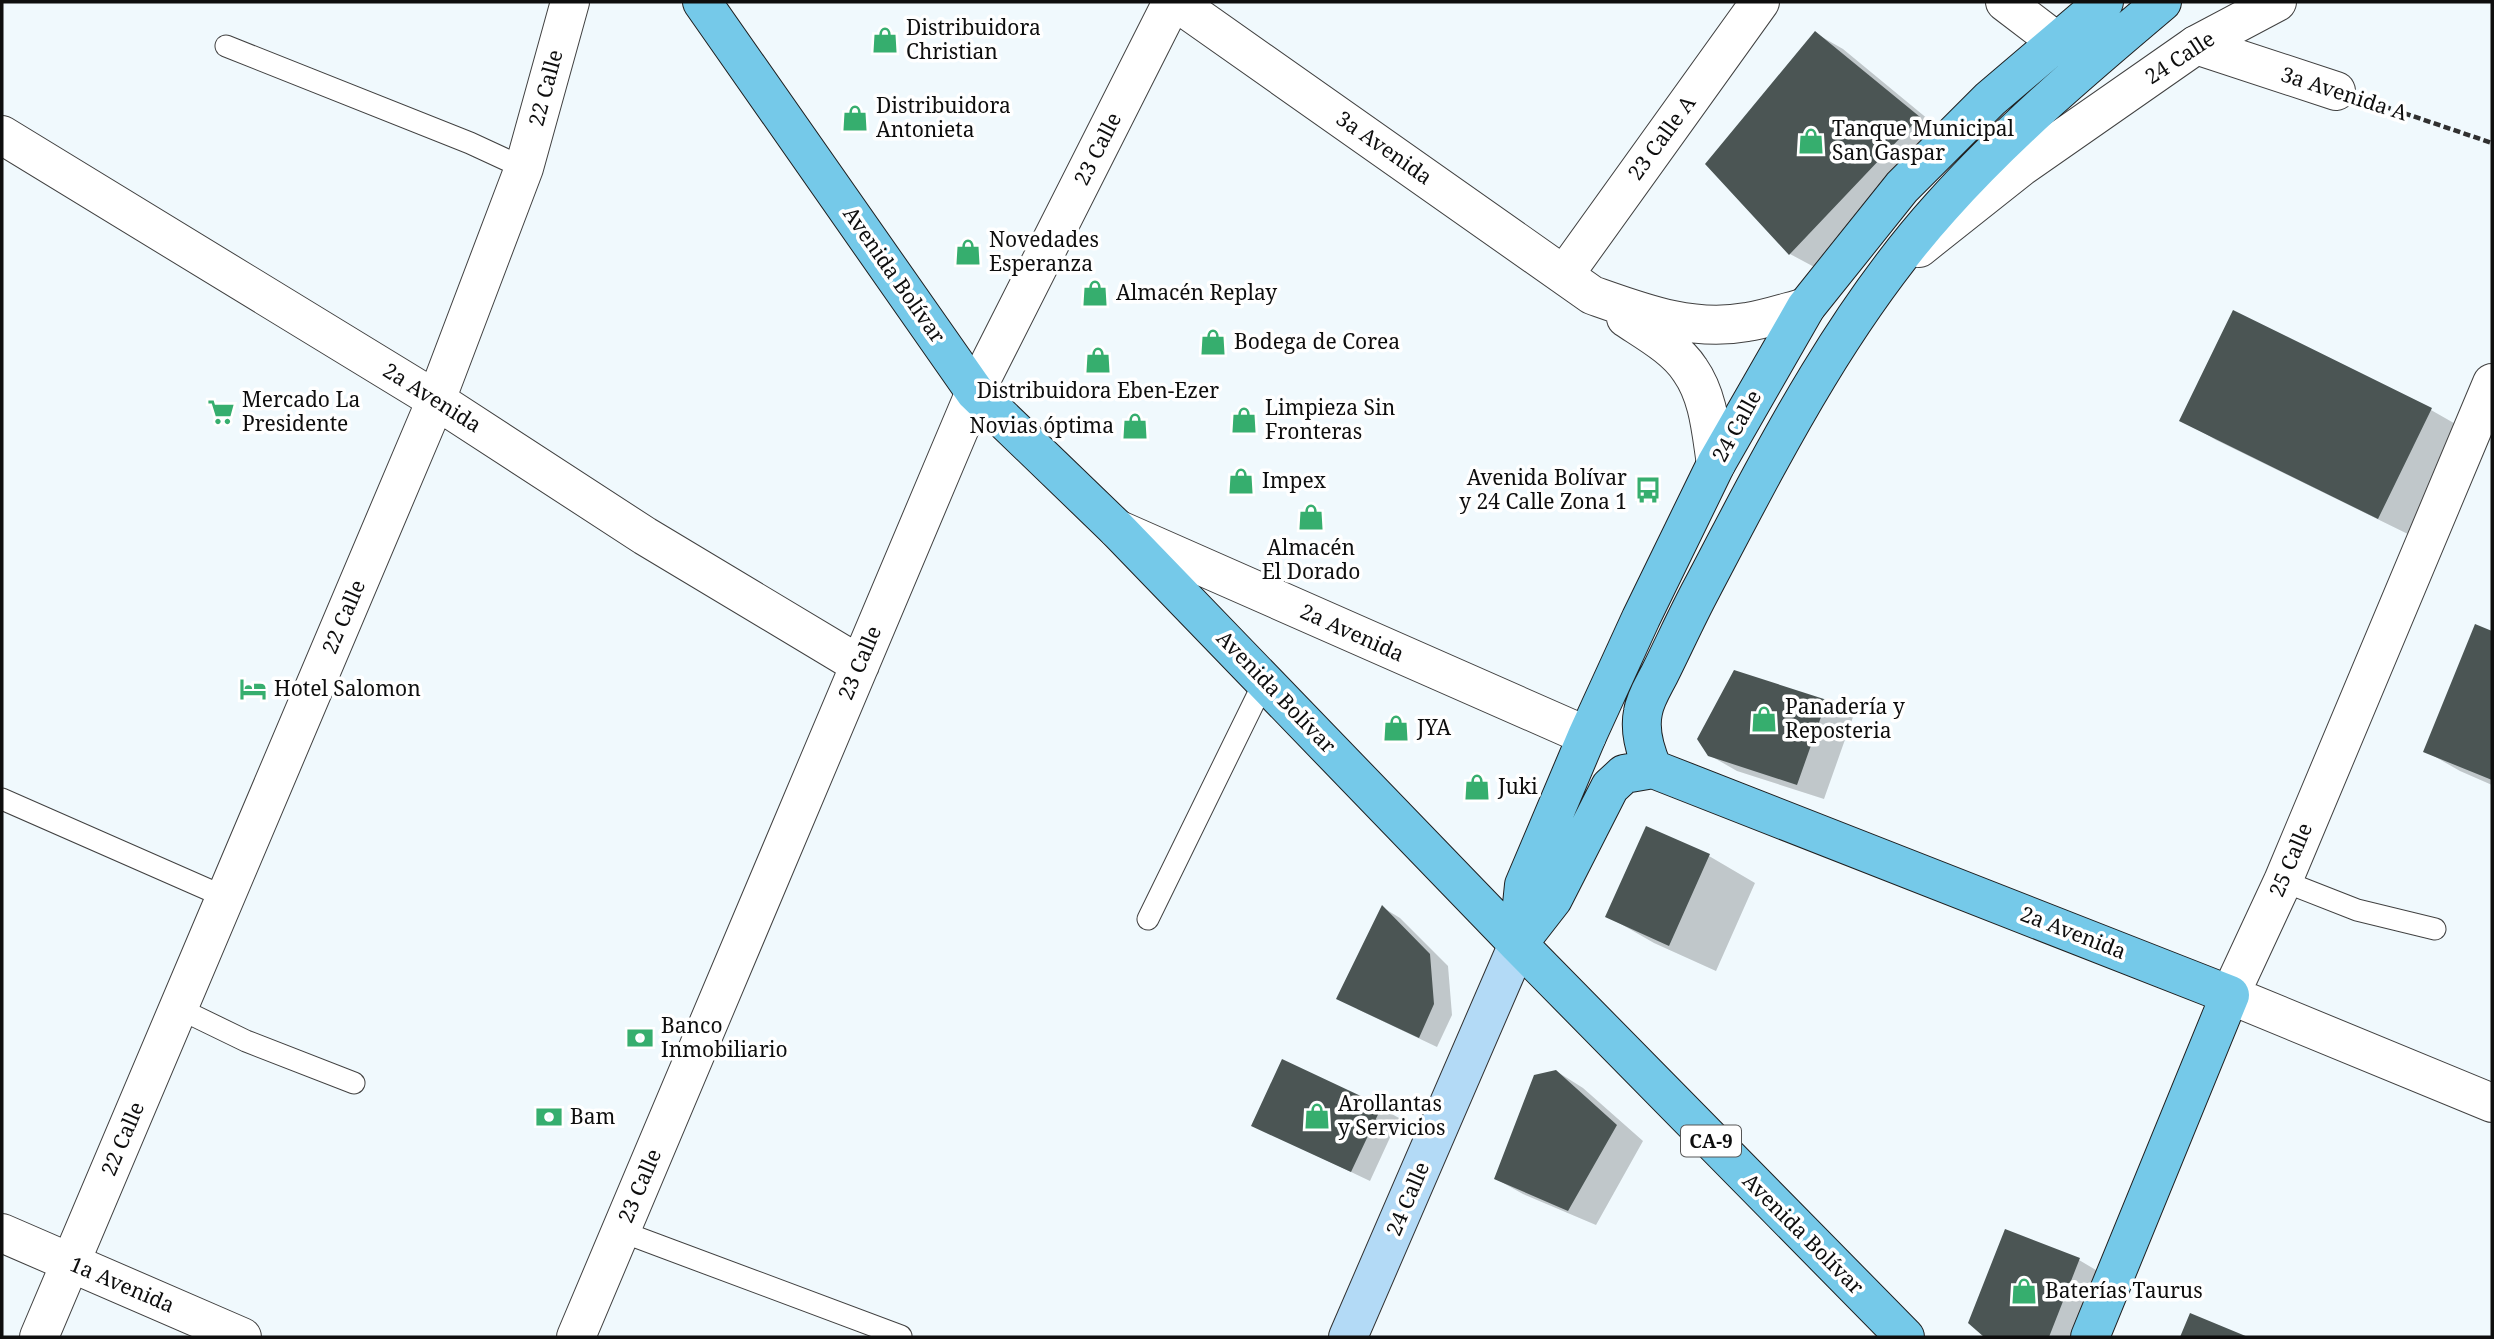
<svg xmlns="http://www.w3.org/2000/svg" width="2494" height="1339" font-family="'Noto Serif',serif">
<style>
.shadow{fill:#0003}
.building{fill:#4b5554}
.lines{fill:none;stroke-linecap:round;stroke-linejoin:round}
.service-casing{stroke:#414141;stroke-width:23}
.minor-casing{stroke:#414141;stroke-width:40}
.tertiary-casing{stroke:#414141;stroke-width:40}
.secondary-casing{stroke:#303030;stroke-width:40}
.primary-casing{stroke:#1f1f1f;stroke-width:40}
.path{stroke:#303030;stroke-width:4.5;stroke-dasharray:7 3.5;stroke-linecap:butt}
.service{stroke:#fff;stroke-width:21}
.minor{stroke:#fff;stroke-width:38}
.tertiary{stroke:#fff;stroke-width:38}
.secondary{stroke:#b3daf6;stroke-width:38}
.primary{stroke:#75c9e9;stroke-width:38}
.labels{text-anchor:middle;stroke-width:7;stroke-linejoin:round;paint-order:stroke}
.shield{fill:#fff;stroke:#565656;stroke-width:2}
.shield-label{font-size:19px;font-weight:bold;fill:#0e0e0e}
.poi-label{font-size:21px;fill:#0e0e0e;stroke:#fff;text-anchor:start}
.street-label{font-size:21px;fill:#0e0e0e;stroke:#fff}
</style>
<rect width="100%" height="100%" fill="#f0f9fd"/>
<!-- shadow -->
<path class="shadow" d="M1815 33 1843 49 1946 134 1818 269 1790 254 1708 164Z
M2233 312 2431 410 2466 430 2414 537 2216 440 2182 420Z
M2476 626 2492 633V785L2460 771 2425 751Z
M1826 702 1853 717 1824 799 1737 771 1709 755Z
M1709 856 1755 883 1716 971 1654 943 1607 916Z
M1382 907 1400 918 1448 966 1452 1015 1437 1047 1357 1009Z
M1556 1071 1583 1088 1643 1141 1596 1225 1523 1194 1496 1179Z
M1381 1108 1399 1118 1370 1181 1254 1126Z
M2006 1231 2079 1260 2106 1276 2083 1337H1987L1970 1322Z"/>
<!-- building -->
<path class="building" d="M1815 31 1920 117 1789 255 1705 164Z
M2233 310 2432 408 2378 519 2179 421Z
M2475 624 2492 631V780L2423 752Z
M1734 670 1827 700 1797 785 1708 756 1697 739Z
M1646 826 1710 854 1669 946 1605 917Z
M1382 905 1430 954 1434 1004 1419 1038 1336 999Z
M1282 1059 1382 1106 1351 1172 1251 1126Z
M1556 1070 1617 1125 1568 1211 1494 1179 1534 1075Z
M2005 1229 2080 1258 2049 1337H1984L1968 1323Z
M2190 1313 2248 1337H2180Z"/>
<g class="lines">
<!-- service casing -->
<g class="service-casing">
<path id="service" d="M226 46 470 143 524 168
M2 799 225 897
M2283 881 2357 910 2435 929
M1148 919 1265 680
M178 1008 246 1041 354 1083
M620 1231 901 1336"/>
</g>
<!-- minor casing -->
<g class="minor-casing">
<path id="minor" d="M1176 2 1592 295C1643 313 1692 332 1747 322 1767 319 1787 312 1806 307
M2005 2 2056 41
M2196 45 2336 91
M2 135 436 400 645 536 860 665
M1564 275 1760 2
M1626 318C1647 332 1676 348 1690 370 1709 397 1711 432 1716 464
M2492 383 2283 881 2230 995 2492 1103
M1117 529 1587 736
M39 1337 436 400 524 168 570 2
M576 1337 975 392 1172 2"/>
</g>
<!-- tertiary casing -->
<g class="tertiary-casing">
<path id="tertiary" d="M1919 248 2021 167 2196 45 2277 2
M2 1233 242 1337"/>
</g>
<!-- secondary casing -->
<g class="secondary-casing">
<path id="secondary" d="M1348 1337 1518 944"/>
</g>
<!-- primary casing -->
<g class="primary-casing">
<path id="primary" d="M702 2 975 392 1117 529 1518 944 1905 1337
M1653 769 2230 995 2090 1337
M1653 769C1645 751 1639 731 1643 712 1645 699 1654 685 1660 673 1674 645 1687 616 1702 588 1772 455 1840 319 1941 207 2008 132 2085 67 2162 2
M1518 944 1524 885 1587 736 1641 618 1716 464 1806 307 1902 187 1990 99 2104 2
M1518 944 1553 899 1610 787 1624 774 1653 769"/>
</g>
<!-- path -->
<path class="path" d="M2374 103 2492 143"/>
<!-- service -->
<use href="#service" class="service"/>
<!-- minor -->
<use href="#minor" class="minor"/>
<!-- tertiary -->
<use href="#tertiary" class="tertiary"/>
<!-- secondary -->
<use href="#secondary" class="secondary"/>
<!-- primary -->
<use href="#primary" class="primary"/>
</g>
<!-- icons -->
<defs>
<g id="shop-bare" transform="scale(2.1)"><path d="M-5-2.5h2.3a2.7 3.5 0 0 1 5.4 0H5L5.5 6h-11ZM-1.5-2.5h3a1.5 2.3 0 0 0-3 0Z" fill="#36ae6e" stroke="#fff" stroke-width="2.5" paint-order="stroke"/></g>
<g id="supermarket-bare" transform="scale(2.1)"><path d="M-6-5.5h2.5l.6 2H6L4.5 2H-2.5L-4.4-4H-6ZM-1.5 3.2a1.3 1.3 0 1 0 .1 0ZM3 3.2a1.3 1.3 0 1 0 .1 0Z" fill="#36ae6e" stroke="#fff" stroke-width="2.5" paint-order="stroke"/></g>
<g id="bus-bare" transform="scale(2.1)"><path d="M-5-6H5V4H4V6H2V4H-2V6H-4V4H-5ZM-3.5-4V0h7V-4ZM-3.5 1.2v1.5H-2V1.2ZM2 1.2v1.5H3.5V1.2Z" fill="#36ae6e" stroke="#fff" stroke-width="2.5" paint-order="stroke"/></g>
<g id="hotel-bare" transform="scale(2.1)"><path d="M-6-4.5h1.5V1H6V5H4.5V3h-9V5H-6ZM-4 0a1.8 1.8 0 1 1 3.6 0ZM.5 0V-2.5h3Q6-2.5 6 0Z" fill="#36ae6e" stroke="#fff" stroke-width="2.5" paint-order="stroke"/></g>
<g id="bank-bare" transform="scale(2.1)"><path d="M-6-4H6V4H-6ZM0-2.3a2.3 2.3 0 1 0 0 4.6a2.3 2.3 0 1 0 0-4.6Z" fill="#36ae6e" stroke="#fff" stroke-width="2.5" paint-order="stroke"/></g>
</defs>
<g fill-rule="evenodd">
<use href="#shop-bare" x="885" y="40"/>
<use href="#shop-bare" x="855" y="118"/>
<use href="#shop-bare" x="1811" y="141"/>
<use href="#shop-bare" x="968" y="252"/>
<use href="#shop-bare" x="1095" y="293"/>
<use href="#shop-bare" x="1213" y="342"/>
<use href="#shop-bare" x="1098" y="360"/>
<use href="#supermarket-bare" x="221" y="412"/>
<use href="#shop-bare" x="1244" y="420"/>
<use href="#shop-bare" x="1135" y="426"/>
<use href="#shop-bare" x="1241" y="481"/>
<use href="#bus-bare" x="1648" y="490"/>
<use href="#shop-bare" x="1311" y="517"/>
<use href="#hotel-bare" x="253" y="689"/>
<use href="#shop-bare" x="1764" y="719"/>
<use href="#shop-bare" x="1396" y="728"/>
<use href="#shop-bare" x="1477" y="787"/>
<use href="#bank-bare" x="640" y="1038"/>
<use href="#shop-bare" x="1317" y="1116"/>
<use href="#bank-bare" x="549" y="1117"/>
<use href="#shop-bare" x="2024" y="1291"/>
</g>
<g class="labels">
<!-- shield labels -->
<rect class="shield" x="1681" y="1125.5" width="60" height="31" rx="5"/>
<g class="shield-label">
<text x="1711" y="1148">CA-9</text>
</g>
<!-- poi labels -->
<g class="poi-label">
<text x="906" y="35">Distribuidora<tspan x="906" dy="24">Christian</tspan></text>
<text x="876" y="113">Distribuidora<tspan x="876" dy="24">Antonieta</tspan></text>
<text x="1832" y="136">Tanque Municipal<tspan x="1832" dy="24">San Gaspar</tspan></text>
<text x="989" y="247">Novedades<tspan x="989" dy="24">Esperanza</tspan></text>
<text x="1116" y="300">Almacén Replay</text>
<text x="1234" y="349">Bodega de Corea</text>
<text x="1098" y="398" text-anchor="middle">Distribuidora Eben-Ezer</text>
<text x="242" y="407">Mercado La<tspan x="242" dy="24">Presidente</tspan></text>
<text x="1265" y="415">Limpieza Sin<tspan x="1265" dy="24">Fronteras</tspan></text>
<text x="1114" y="433" text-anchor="end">Novias óptima</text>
<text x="1627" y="485" text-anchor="end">Avenida Bolívar<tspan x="1627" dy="24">y 24 Calle Zona 1</tspan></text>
<text x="1262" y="488">Impex</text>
<text x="1311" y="555" text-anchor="middle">Almacén<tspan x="1311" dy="24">El Dorado</tspan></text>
<text x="274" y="696">Hotel Salomon</text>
<text x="1785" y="714">Panadería y<tspan x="1785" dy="24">Reposteria</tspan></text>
<text x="1417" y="735">JYA</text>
<text x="1498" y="794">Juki</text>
<text x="661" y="1033">Banco<tspan x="661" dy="24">Inmobiliario</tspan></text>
<text x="1338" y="1111">Arollantas<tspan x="1338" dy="24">y Servicios</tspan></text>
<text x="570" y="1124">Bam</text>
<text x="2045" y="1298">Baterías Taurus</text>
</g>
<!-- street labels -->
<g class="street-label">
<text transform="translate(2180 58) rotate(-33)" y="7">24 Calle</text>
<text transform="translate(546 88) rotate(-75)" y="7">22 Calle</text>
<text transform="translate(2344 94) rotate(18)" y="7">3a Avenida A</text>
<text transform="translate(1662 138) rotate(-54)" y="7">23 Calle A</text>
<text transform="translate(1384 148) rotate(35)" y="7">3a Avenida</text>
<text transform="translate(1098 149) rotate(-63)" y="7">23 Calle</text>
<text transform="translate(894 275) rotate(55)" y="7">Avenida Bolívar</text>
<text transform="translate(432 398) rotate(32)" y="7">2a Avenida</text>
<text transform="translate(1737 426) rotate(-61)" y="7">24 Calle</text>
<text transform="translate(344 617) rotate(-67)" y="7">22 Calle</text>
<text transform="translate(1352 633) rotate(24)" y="7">2a Avenida</text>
<text transform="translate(860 663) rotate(-67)" y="7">23 Calle</text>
<text transform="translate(1276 692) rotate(46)" y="7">Avenida Bolívar</text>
<text transform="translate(2291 860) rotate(-67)" y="7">25 Calle</text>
<text transform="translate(2073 933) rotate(21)" y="7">2a Avenida</text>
<text transform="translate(123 1139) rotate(-67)" y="7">22 Calle</text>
<text transform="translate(640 1186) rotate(-67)" y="7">23 Calle</text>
<text transform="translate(1408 1199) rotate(-67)" y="7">24 Calle</text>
<text transform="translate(1803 1234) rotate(45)" y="7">Avenida Bolívar</text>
<text transform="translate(122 1285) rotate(23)" y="7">1a Avenida</text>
</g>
</g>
<!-- border -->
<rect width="2494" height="1339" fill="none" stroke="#0e0e0e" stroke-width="7"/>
</svg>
